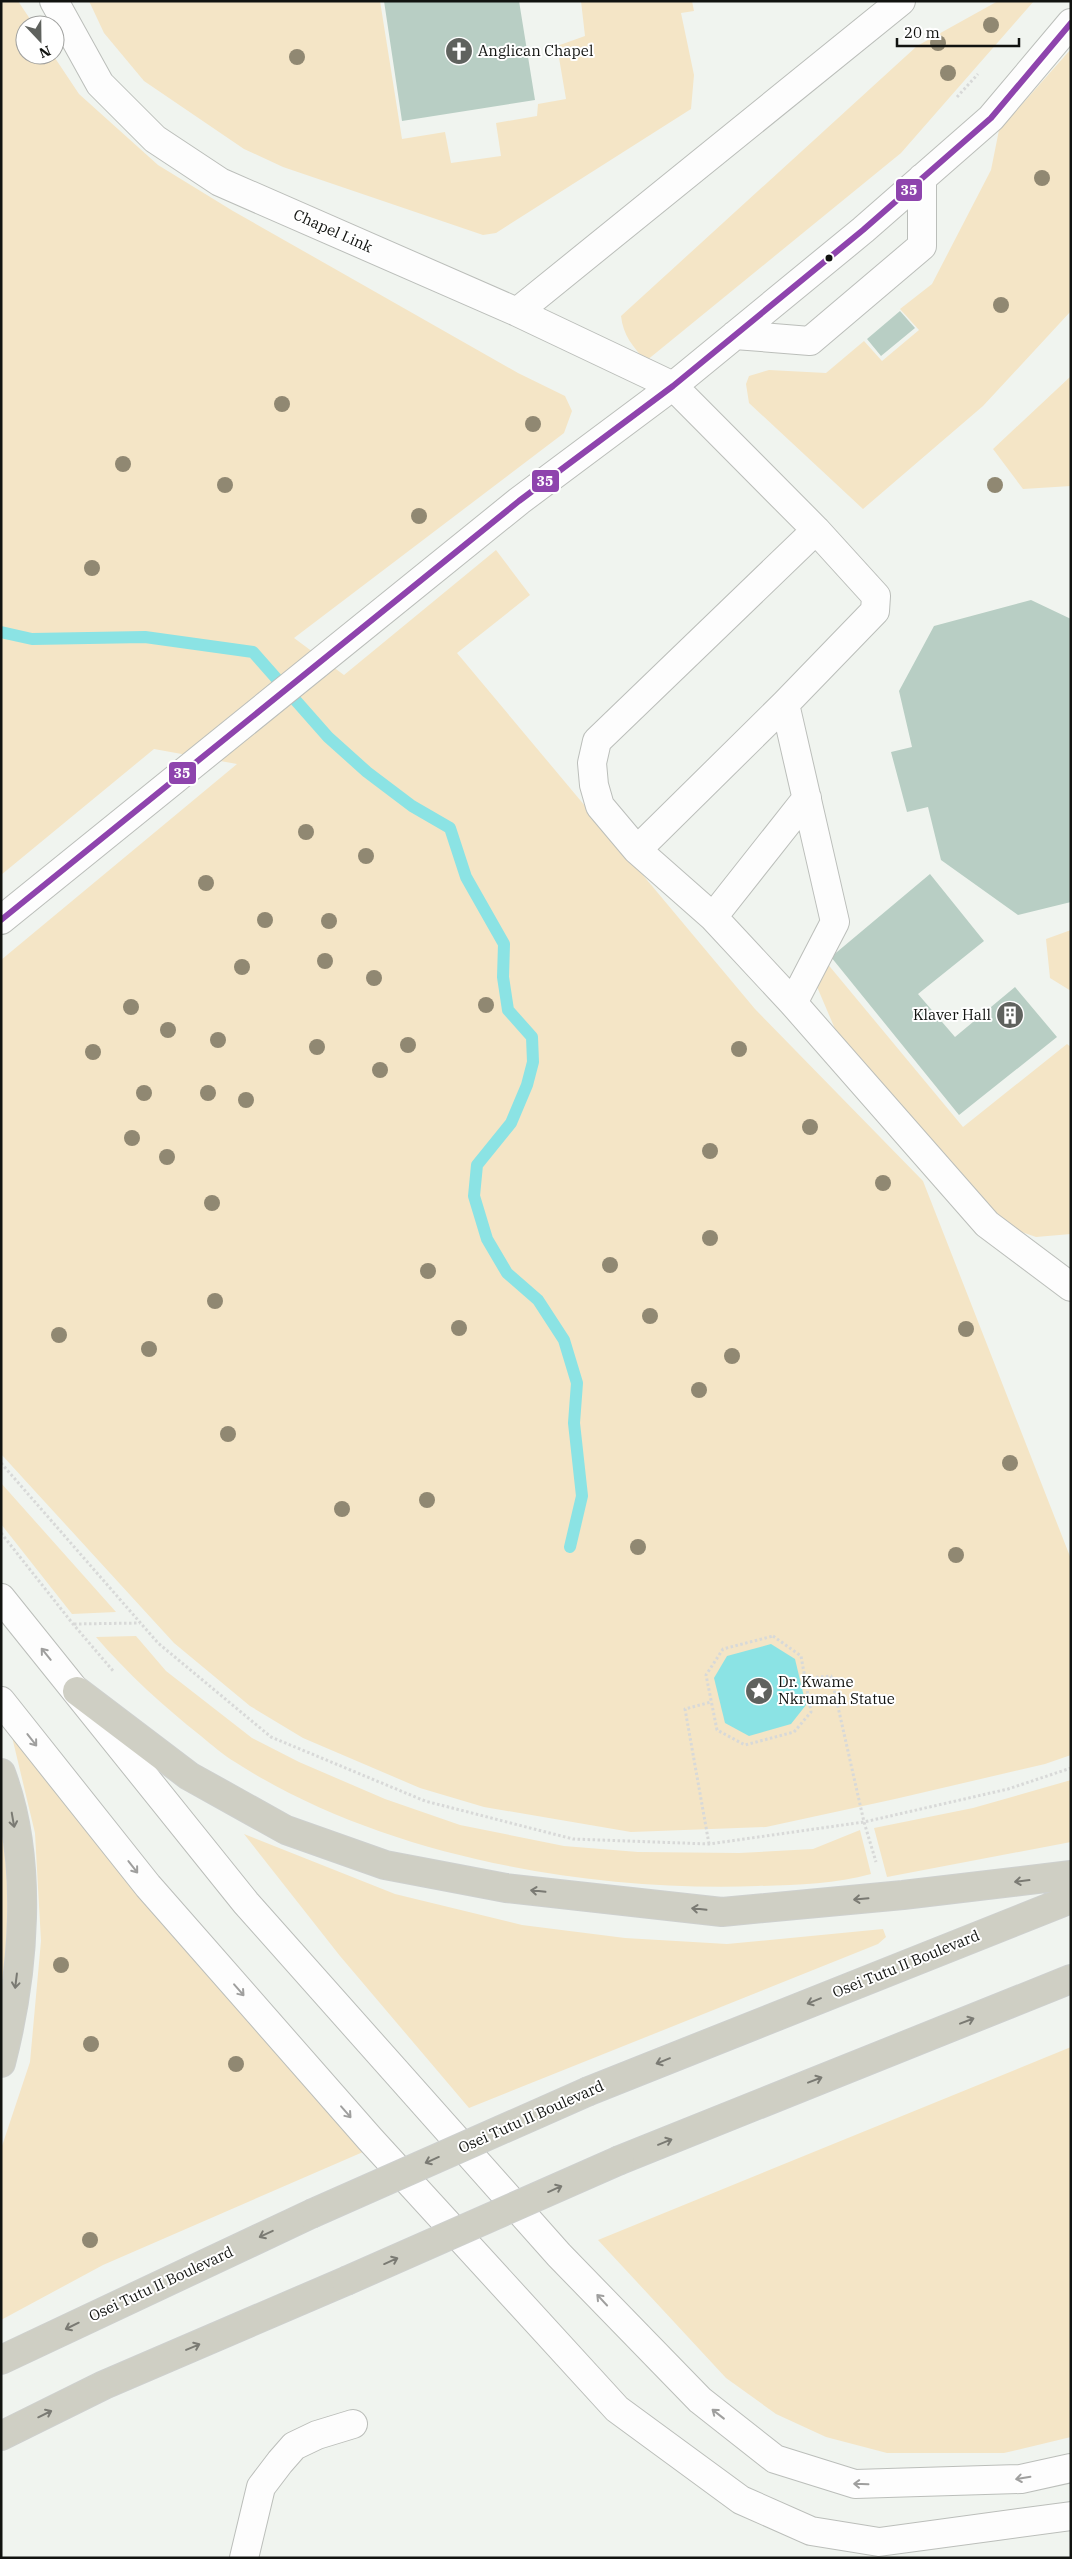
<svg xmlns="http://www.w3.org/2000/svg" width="1072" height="2559" font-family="'IBM Plex Serif',serif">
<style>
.green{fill:#f4e5c6}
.water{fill:#8be3e4}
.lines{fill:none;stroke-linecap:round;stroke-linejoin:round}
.stream{stroke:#8be3e4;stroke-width:12}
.building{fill:#b8cec4}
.minor-casing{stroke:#bbbeba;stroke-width:30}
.highway-casing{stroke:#ced0ce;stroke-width:30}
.path{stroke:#d8d9d8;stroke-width:3;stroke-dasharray:2.5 2.5;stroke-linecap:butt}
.minor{stroke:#fdfdfd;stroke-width:28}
.highway{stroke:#cfcfc4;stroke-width:28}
.highway-bridge-casing{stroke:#ced0ce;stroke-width:30;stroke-linecap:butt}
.highway-bridge{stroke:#cfcfc4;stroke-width:28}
.bus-1-casing{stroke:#fff;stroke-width:10}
.bus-1{stroke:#8e44ad;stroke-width:6}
.tree{fill:#908872}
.oneway{stroke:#9f9f9e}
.oneway2{stroke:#7a7a73}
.bus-dot{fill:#111310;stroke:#fff;stroke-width:2}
.labels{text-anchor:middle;stroke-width:4;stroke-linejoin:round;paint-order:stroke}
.poi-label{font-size:15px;fill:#111310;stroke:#fff;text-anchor:start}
.street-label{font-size:15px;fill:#111310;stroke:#fff}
.line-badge{stroke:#fff;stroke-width:2}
.badge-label{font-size:14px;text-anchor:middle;font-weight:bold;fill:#fff}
</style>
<rect width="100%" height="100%" fill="#f0f4ef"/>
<!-- green -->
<path class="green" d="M1 1H18L34 25H25V55H53L79 94 158 165 233 211 518 373 565 396 572 411 564 433 294 638 344 675 496 550 530 595 457 653 755 1009 923 1181 1071 1559V1755L1045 1764 895 1799 766 1827 631 1832 484 1807 420 1788 303 1738 250 1706 174 1643 1 1454V960L237 764 154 749 1 875Z
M89 1H380L402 139 445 132 451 163 501 156 496 123 537 116 538 104 566 99 557 46 585 36 581 1H692L694 11 681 13 694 75 691 109 496 233 483 235 283 167 244 149 144 81 104 33Z
M998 1H1034L901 153 646 361C633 347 623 335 621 316L917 46Z
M1071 49V311L983 406 863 509 749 403 746 384 749 376 769 370 826 373 864 341 882 361 919 330 900 309 932 284 991 170 999 130Z
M1071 376V486L1023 489 993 449Z
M1071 930V991L1050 978 1046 939Z
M826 962 963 1127 1067 1044 1071 1047V1234L1036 1237 1013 1229 978 1200 841 1043 812 975Z
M1 1483 116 1612 72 1614 1 1524Z
M136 1636 166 1671 252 1738 299 1762 385 1799 460 1825 564 1846 638 1852 739 1853 813 1849 860 1830 871 1874C835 1884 796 1885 758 1886 586 1892 381 1856 235 1762 223 1755 212 1745 201 1736 163 1706 128 1674 96 1637Z
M8 1720 363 2152 103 2265 1 2320V2149L30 2062 41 1941 35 1833Z
M1071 1780V1842L887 1877 874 1828 973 1808Z
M1 1831C12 1875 11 1941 1 1986Z
M244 1834 395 1894 522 1925 625 1938 727 1944 883 1929 886 1937 878 1944 469 2108 340 1956Z
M1071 2047V2437L1004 2453H887L826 2437 776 2414 726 2378 598 2240Z"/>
<!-- water -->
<path class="water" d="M771 1644 795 1659 806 1705 791 1724 749 1736 725 1723 714 1678 727 1656Z"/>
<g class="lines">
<!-- stream -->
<path class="stream" d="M1 632 32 639 145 637 253 652 328 737 367 772 412 806 450 828 466 877 504 944 503 977 508 1010 532 1037 533 1062 527 1085 511 1123 477 1165 474 1196 487 1239 507 1273 538 1300 564 1340 577 1383 574 1423 582 1496 570 1547"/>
</g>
<!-- building -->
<path class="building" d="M384 1H519L535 100 402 121Z
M900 311 915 328 881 356 867 339Z
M1031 600 1071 619V902L1018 915 941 860 928 807 907 812 891 752 912 747 899 691 934 626Z
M930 874 984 941 918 994 955 1037 1015 987 1057 1037 959 1115 831 957Z"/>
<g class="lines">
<!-- minor casing -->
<g class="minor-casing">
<path id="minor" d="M54 1 100 84 155 139 220 182 517 312 673 386 816 530 876 596 875 611 785 704 637 850
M517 312 901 1
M735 335 810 341 922 246V178
M816 530 597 741 592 763 594 785 600 806 637 850 713 917 793 1003 987 1224 1071 1287
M785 704 835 922 793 1003
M713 917 807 798
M1 920 519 501 673 386 863 230 991 118 1071 23
M1 1598 246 1903 559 2255 700 2400 775 2459 855 2484 1021 2479 1071 2468
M1 1701 148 1886 370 2139 617 2409 741 2500 811 2531 879 2542 1071 2516
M244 2558 261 2487 280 2462 294 2446 317 2435 353 2424"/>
</g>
<!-- highway casing -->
<g class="highway-casing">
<path id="highway" d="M77 1691 189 1776 286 1830 385 1865 506 1888 722 1912 903 1895 1071 1875
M1 1773C34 1861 24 1974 1 2063
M589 2091 1071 1899
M620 2160 1071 1979
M1 2360 311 2214
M1 2436 104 2385 346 2281"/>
</g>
<!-- path -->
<path class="path" d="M957 97 978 74
M1 1463 158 1643 271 1737 425 1801 573 1839 709 1844 864 1822 1008 1789 1071 1768
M1 1533 73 1624 114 1672
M74 1624 140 1623
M773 1636 801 1656 811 1712 794 1732 745 1745 717 1730 706 1675 723 1649Z
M806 1678 831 1676 864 1822 876 1862
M709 1844 685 1709 711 1702"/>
<!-- minor -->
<use href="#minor" class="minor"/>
<!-- highway -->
<use href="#highway" class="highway"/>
<!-- highway-bridge casing -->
<g class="highway-bridge-casing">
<path id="highway-bridge" d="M311 2214 589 2091
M346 2281 620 2160"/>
</g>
<!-- highway-bridge -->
<use href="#highway-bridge" class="highway-bridge"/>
<!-- bus-1 casing -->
<g class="bus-1-casing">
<path id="bus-1" d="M1 920 519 501 673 386 863 230 991 118 1071 23"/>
</g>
<!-- bus-1 -->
<use href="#bus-1" class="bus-1"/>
</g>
<!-- trees -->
<g class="tree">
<circle cx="991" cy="25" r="8"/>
<circle cx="938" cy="43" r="8"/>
<circle cx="297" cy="57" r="8"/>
<circle cx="948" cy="73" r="8"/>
<circle cx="1042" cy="178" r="8"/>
<circle cx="1001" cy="305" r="8"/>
<circle cx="282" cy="404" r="8"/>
<circle cx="533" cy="424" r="8"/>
<circle cx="123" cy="464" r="8"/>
<circle cx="225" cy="485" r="8"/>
<circle cx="995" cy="485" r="8"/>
<circle cx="419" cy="516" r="8"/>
<circle cx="92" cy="568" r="8"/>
<circle cx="306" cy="832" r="8"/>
<circle cx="366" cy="856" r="8"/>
<circle cx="206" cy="883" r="8"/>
<circle cx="265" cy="920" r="8"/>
<circle cx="329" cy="921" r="8"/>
<circle cx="325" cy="961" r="8"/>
<circle cx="242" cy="967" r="8"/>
<circle cx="374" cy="978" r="8"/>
<circle cx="486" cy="1005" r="8"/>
<circle cx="131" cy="1007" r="8"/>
<circle cx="168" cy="1030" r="8"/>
<circle cx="218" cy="1040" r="8"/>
<circle cx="408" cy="1045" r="8"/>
<circle cx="317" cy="1047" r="8"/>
<circle cx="739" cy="1049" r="8"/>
<circle cx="93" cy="1052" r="8"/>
<circle cx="380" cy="1070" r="8"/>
<circle cx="144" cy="1093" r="8"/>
<circle cx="208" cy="1093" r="8"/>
<circle cx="246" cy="1100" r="8"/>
<circle cx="810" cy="1127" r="8"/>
<circle cx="132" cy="1138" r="8"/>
<circle cx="710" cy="1151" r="8"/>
<circle cx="167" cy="1157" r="8"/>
<circle cx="883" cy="1183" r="8"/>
<circle cx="212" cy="1203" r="8"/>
<circle cx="710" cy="1238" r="8"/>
<circle cx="610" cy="1265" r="8"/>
<circle cx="428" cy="1271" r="8"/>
<circle cx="215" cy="1301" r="8"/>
<circle cx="650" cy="1316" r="8"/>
<circle cx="459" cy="1328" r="8"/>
<circle cx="966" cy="1329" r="8"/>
<circle cx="59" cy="1335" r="8"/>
<circle cx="149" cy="1349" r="8"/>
<circle cx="732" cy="1356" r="8"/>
<circle cx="699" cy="1390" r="8"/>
<circle cx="228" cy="1434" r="8"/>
<circle cx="1010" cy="1463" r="8"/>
<circle cx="427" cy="1500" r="8"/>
<circle cx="342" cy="1509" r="8"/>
<circle cx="638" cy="1547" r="8"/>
<circle cx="956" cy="1555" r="8"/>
<circle cx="61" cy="1965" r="8"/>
<circle cx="91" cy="2044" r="8"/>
<circle cx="236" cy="2064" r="8"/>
<circle cx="90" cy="2240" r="8"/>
</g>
<!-- one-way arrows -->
<defs><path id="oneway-shaft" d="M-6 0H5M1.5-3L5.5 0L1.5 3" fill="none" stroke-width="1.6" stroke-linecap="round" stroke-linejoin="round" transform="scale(1.25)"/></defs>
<g class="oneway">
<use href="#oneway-shaft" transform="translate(46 1654) rotate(-129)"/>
<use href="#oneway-shaft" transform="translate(32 1740) rotate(52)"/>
<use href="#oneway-shaft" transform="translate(133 1867) rotate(52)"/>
<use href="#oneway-shaft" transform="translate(239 1990) rotate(49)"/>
<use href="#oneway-shaft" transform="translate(346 2112) rotate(49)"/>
<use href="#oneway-shaft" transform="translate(602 2300) rotate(-133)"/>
<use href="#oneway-shaft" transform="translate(718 2414) rotate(-142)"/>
<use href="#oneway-shaft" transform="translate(1023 2478) rotate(171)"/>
<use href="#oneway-shaft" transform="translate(861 2484) rotate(-178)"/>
</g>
<g class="oneway2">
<use href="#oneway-shaft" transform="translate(13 1820) rotate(80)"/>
<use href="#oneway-shaft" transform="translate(1022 1881) rotate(173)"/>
<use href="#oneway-shaft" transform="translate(538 1891) rotate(-174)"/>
<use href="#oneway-shaft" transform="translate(861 1899) rotate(175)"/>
<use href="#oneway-shaft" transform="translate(699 1909) rotate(-174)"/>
<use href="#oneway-shaft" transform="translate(16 1981) rotate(97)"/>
<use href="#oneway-shaft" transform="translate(814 2001) rotate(158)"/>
<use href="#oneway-shaft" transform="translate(967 2021) rotate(-21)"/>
<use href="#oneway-shaft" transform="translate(663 2061) rotate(158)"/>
<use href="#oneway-shaft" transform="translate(815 2080) rotate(-21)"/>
<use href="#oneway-shaft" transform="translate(665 2142) rotate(-22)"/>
<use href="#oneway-shaft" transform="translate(432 2160) rotate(156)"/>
<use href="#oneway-shaft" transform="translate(555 2189) rotate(-24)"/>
<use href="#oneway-shaft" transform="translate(266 2234) rotate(155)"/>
<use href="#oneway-shaft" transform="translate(391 2261) rotate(-24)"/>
<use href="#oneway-shaft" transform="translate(72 2326) rotate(154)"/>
<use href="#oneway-shaft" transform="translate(193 2347) rotate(-23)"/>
<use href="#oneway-shaft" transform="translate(45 2414) rotate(-26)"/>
</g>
<!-- icons -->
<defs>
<g id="church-disc" transform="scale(1.4375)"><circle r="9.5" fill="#5f625e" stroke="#fff"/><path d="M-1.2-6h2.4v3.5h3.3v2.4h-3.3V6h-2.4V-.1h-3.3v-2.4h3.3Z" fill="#fff"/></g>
<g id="building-disc" transform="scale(1.4375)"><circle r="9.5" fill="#5f625e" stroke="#fff"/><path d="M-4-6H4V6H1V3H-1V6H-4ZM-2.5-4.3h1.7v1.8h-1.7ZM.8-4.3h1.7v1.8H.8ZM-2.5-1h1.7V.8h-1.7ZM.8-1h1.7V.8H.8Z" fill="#fff"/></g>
<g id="sight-disc" transform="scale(1.4375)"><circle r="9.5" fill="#5f625e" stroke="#fff"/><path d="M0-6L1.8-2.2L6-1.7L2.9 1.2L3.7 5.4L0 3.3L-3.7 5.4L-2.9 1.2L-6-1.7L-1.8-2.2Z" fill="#fff"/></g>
</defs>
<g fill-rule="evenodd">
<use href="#church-disc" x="459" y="51"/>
<use href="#building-disc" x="1010" y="1015"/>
<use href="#sight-disc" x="759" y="1691"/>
</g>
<!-- markers -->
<circle class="bus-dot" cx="829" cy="258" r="4.5"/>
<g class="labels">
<!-- poi labels -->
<g class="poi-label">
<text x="478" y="56">Anglican Chapel</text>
<text x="991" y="1020" text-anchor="end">Klaver Hall</text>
<text x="778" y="1687">Dr. Kwame<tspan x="778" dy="17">Nkrumah Statue</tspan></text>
</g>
<!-- street labels -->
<g class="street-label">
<text transform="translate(333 231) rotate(24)" y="5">Chapel Link</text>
<text transform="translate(906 1964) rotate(-22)" y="5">Osei Tutu II Boulevard</text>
<text transform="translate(531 2117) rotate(-24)" y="5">Osei Tutu II Boulevard</text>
<text transform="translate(161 2284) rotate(-25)" y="5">Osei Tutu II Boulevard</text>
</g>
</g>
<g class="line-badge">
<rect x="895" y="178" width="28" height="24" rx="5" fill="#8e44ad"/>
<rect x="531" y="469" width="29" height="24" rx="5" fill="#8e44ad"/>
<rect x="168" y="761" width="29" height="24" rx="5" fill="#8e44ad"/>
</g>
<g class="badge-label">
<text x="909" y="195">35</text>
<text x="545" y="486">35</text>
<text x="182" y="778">35</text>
</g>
<!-- border -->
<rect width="1072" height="2559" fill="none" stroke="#111310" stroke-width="5"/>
<!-- north arrow -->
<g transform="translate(40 40) rotate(158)"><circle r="24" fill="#ffffff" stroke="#a0a19f"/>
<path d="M0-4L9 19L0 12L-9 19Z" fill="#5f625e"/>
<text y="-8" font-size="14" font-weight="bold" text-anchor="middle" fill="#111310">N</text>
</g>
<!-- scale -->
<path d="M897 38v8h122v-8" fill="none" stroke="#111310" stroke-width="2.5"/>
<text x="904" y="38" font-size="15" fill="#111310" stroke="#ffffff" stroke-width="4" paint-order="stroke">20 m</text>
</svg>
